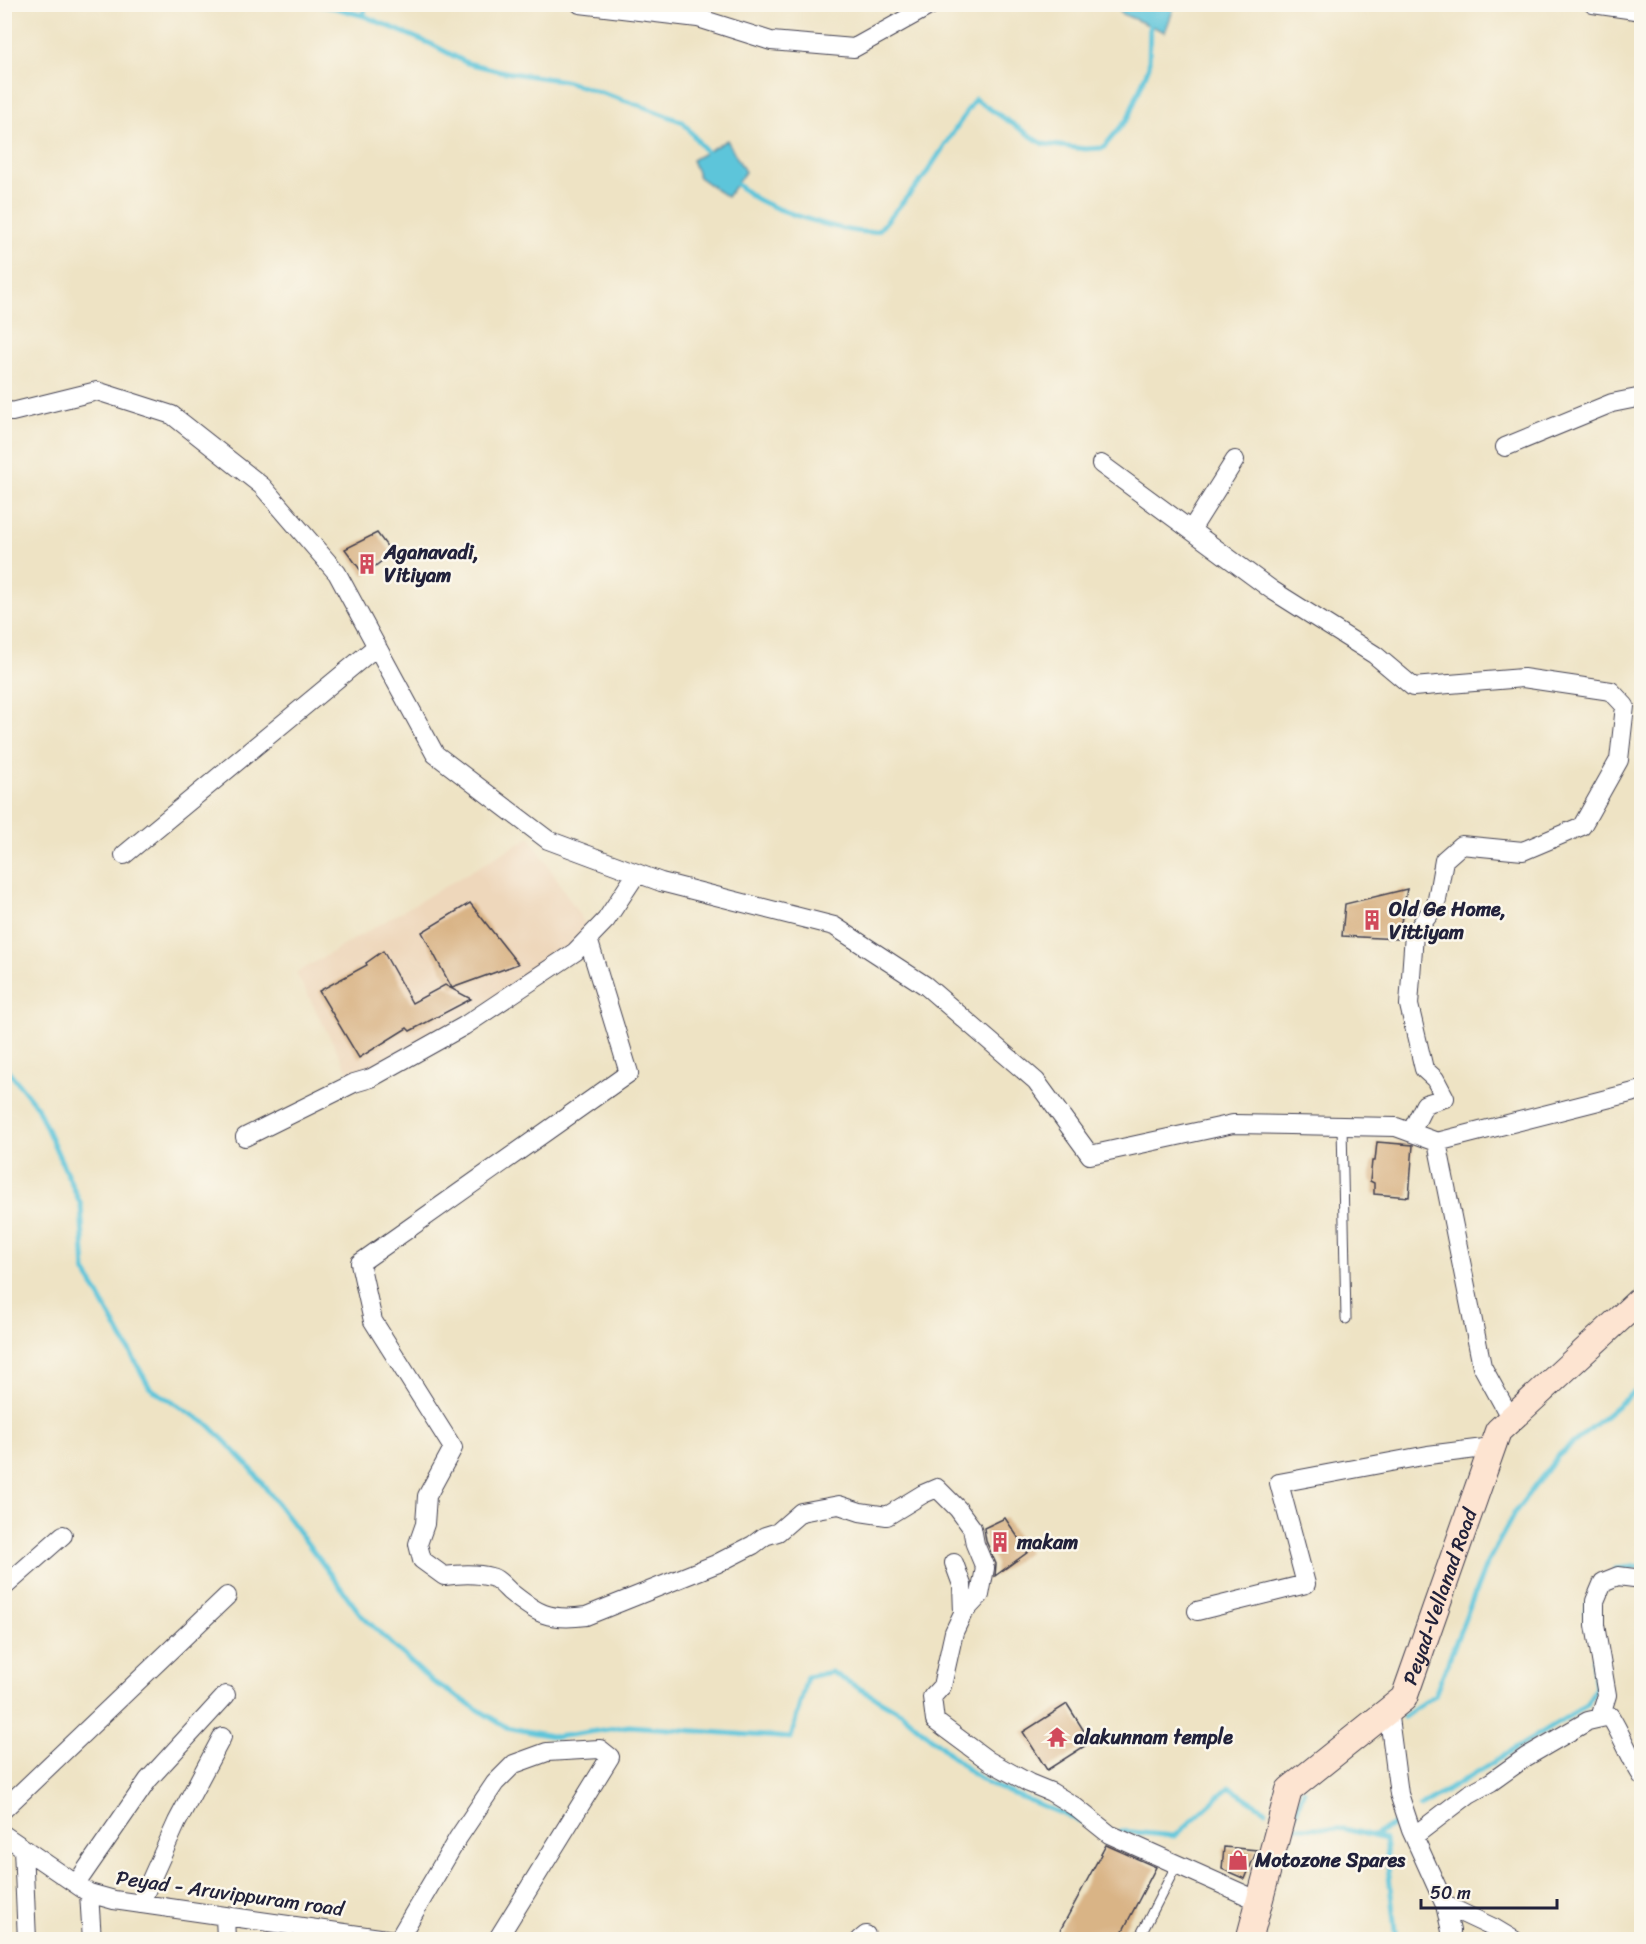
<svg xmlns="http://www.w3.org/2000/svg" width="1646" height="1944" font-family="Sriracha,sans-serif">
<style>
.built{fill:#eed7bb}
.water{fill:#5dc5da;stroke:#40748a;stroke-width:1.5}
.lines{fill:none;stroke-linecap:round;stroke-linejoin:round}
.stream{stroke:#5dc5da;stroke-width:5}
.building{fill:#d9b486}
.lane-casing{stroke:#413f50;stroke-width:11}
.street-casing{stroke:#413f50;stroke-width:20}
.secondary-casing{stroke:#413f50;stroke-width:28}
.lane{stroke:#fff;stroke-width:9}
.street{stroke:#fff;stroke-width:18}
.secondary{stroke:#fde4d1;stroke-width:26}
.labels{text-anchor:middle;stroke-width:5;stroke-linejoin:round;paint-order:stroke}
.poi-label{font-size:20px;font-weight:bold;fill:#22223b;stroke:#fbf7ec;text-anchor:start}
.street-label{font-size:20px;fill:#22223b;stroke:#fbf7ec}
</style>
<rect width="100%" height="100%" fill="#fbf7ec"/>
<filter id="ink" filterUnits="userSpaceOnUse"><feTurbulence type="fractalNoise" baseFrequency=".0167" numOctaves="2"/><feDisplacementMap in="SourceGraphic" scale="12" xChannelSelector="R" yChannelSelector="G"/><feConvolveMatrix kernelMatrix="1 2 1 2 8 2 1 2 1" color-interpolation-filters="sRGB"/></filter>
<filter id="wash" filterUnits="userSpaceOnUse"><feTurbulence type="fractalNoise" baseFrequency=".008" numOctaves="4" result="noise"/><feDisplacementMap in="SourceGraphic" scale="24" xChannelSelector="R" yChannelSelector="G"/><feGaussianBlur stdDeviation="1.35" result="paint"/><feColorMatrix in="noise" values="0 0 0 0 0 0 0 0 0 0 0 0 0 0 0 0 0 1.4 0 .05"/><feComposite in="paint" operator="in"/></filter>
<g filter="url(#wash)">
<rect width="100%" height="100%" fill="#eee3c4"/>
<!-- built -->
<path class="built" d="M530 837 596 941 352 1079 296 973Z"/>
<!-- water -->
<path class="water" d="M1123 5V4L1175 5 1165 32 1120 13Z
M727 140 745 172 727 197 699 177 692 160Z"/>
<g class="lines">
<!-- stream -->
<path class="stream" d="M311 4 336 8 364 16 431 44 467 63 505 72 565 81 644 107 683 122 710 157
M364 16 365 4
M732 181C740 186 747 193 755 198 772 209 861 240 879 230L924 177 975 99 1043 144 1085 149 1103 148 1128 118 1149 66 1150 20
M4 1059 7 1069 37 1107 81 1205 85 1271 150 1388 209 1425 249 1466 362 1616 430 1680 506 1727 556 1737 629 1726 791 1738 807 1677 831 1672 902 1713 973 1774 988 1784 1083 1822
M1615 1569 1642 1566
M1587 1626 1585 1612 1588 1603
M1404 1717 1435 1695 1486 1565 1515 1512 1558 1456 1642 1385
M1420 1807 1587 1705 1596 1686 1592 1659
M1295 1815 1304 1790
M1292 1824 1290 1827 1345 1829 1385 1839 1396 1940
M1121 1831 1175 1836 1229 1787 1266 1811
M1374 1836 1394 1824"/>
</g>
<g id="blocks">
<!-- building -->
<path class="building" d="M377 533 392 553 364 575 345 549Z
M1407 889 1398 939 1342 936 1345 904Z
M470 903 518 964 452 988 422 932Z
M383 951 412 1003 445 985 471 999 410 1031 407 1028 359 1058 319 991 367 965 366 963Z
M1377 1142 1413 1145 1409 1197 1374 1194V1183L1370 1181 1372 1161H1375Z
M1005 1518 1028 1552 995 1576 996 1564 986 1541 984 1528Z
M1067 1704 1091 1742 1047 1770 1023 1732Z
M1106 1845 1156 1867 1118 1940H1055Z
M1224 1847 1257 1850 1245 1879 1222 1869Z"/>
</g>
</g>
<g filter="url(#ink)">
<use href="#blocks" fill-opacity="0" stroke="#413f50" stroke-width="1.5"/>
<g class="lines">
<!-- lane casing -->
<g class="lane-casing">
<path id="lane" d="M1342 1126 1346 1319
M1138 1940 1177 1864"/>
</g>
<!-- street casing -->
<g class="street-casing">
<path id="street" d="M580 4 698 18 771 41 854 48 933 4
M1593 4 1642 11
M4 410 12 412 97 391 172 415 262 486 337 573 435 754 548 840 661 882 834 926 926 986 1036 1081 1090 1155 1233 1124 1396 1127 1437 1142 1482 1366 1511 1419
M1505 447 1612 403 1642 397
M1101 464 1272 590 1375 655 1413 687 1523 678 1611 691 1625 706 1619 760 1582 826 1523 851 1461 845 1444 860 1436 905 1414 934 1409 1005 1424 1069 1435 1079 1445 1098 1425 1104 1411 1132
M1191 530 1235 460
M124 855 377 646
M588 939 629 1073 360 1263 373 1321 453 1448 427 1496 425 1524 418 1544 422 1560 444 1576C458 1574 477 1573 491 1577 497 1578 504 1586 509 1591 537 1614 549 1621 586 1616L716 1564 753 1545 765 1536 778 1532 801 1512 839 1505 860 1512 887 1516 923 1494 937 1488 958 1509 972 1528 975 1544 985 1568 980 1595 963 1613 954 1632 942 1686 932 1697 935 1721 989 1761 1029 1783 1051 1792 1074 1806 1109 1834 1259 1901
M245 1137 354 1083 371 1078 464 1026 575 952 606 920 637 873
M1437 1142 1642 1090
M954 1563 962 1585 963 1613
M4 1587 63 1535
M1197 1611 1306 1584 1279 1483 1428 1455 1492 1447
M1388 1710 1399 1794 1411 1830 1445 1905 1494 1928 1514 1940
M1600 1718 1607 1695 1595 1625V1601L1603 1582 1618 1576 1642 1579
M4 1809 227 1596
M4 1835 89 1893 114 1900 394 1940
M1414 1836 1469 1794 1491 1782 1526 1757 1588 1721 1610 1716C1622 1735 1629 1756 1642 1776
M23 1848 27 1940
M76 1884 148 1780 226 1695
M89 1893 92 1940
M140 1904 177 1822 222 1737
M1445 1905 1451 1931 1450 1940
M225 1916 226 1940
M398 1940 458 1838 495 1783 514 1764 547 1752 600 1749 610 1757 497 1940
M860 1940 866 1935"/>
</g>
<!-- secondary casing -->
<g class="secondary-casing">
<g id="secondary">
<path id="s1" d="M1249 1940 1289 1790 1404 1698 1498 1431 1642 1298"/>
</g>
</g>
<!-- lane -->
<use href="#lane" class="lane"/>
<!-- street -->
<use href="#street" class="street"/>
<!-- secondary -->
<use href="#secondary" class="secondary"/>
</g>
</g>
<!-- icons -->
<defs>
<g id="building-bare" transform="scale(1.62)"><path d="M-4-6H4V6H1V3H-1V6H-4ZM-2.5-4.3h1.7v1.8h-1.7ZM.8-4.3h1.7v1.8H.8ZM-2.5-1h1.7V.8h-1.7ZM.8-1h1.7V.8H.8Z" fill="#d1495b" stroke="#fbf7ec" stroke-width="2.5" paint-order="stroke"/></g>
<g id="temple-bare" transform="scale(1.62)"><path d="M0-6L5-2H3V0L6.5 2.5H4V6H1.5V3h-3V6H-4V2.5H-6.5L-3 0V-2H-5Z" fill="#d1495b" stroke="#fbf7ec" stroke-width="2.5" paint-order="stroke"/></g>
<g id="shop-bare" transform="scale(1.62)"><path d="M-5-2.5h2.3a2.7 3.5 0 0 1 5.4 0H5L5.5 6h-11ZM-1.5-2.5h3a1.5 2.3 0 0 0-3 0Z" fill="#d1495b" stroke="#fbf7ec" stroke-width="2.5" paint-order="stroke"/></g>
</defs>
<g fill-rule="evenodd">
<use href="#building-bare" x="367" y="564"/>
<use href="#building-bare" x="1372" y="920"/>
<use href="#building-bare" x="1000" y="1542"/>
<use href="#temple-bare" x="1057" y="1737"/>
<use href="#shop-bare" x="1238" y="1860"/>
</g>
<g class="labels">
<!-- poi labels -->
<g class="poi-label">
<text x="384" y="559">Aganavadi,<tspan x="384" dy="23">Vitiyam</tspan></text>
<text x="1389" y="916">Old Ge Home,<tspan x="1389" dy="23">Vittiyam</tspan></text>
<text x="1017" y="1549">makam</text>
<text x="1074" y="1744">alakunnam temple</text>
<text x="1255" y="1867">Motozone Spares</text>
</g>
<!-- street labels -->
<g class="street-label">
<text dy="7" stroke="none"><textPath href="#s1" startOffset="410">Peyad-Vellanad Road</textPath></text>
<text transform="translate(230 1893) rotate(8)" y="7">Peyad - Aruvippuram road</text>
</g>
</g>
<!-- margin -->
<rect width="1646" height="1944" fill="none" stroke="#fbf7ec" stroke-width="24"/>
<!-- scale -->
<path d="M1421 1899v9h136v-9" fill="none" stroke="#22223b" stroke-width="3"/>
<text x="1430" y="1899" font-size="18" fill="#22223b" stroke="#fbf7ec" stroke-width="4.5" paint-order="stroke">50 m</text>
</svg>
